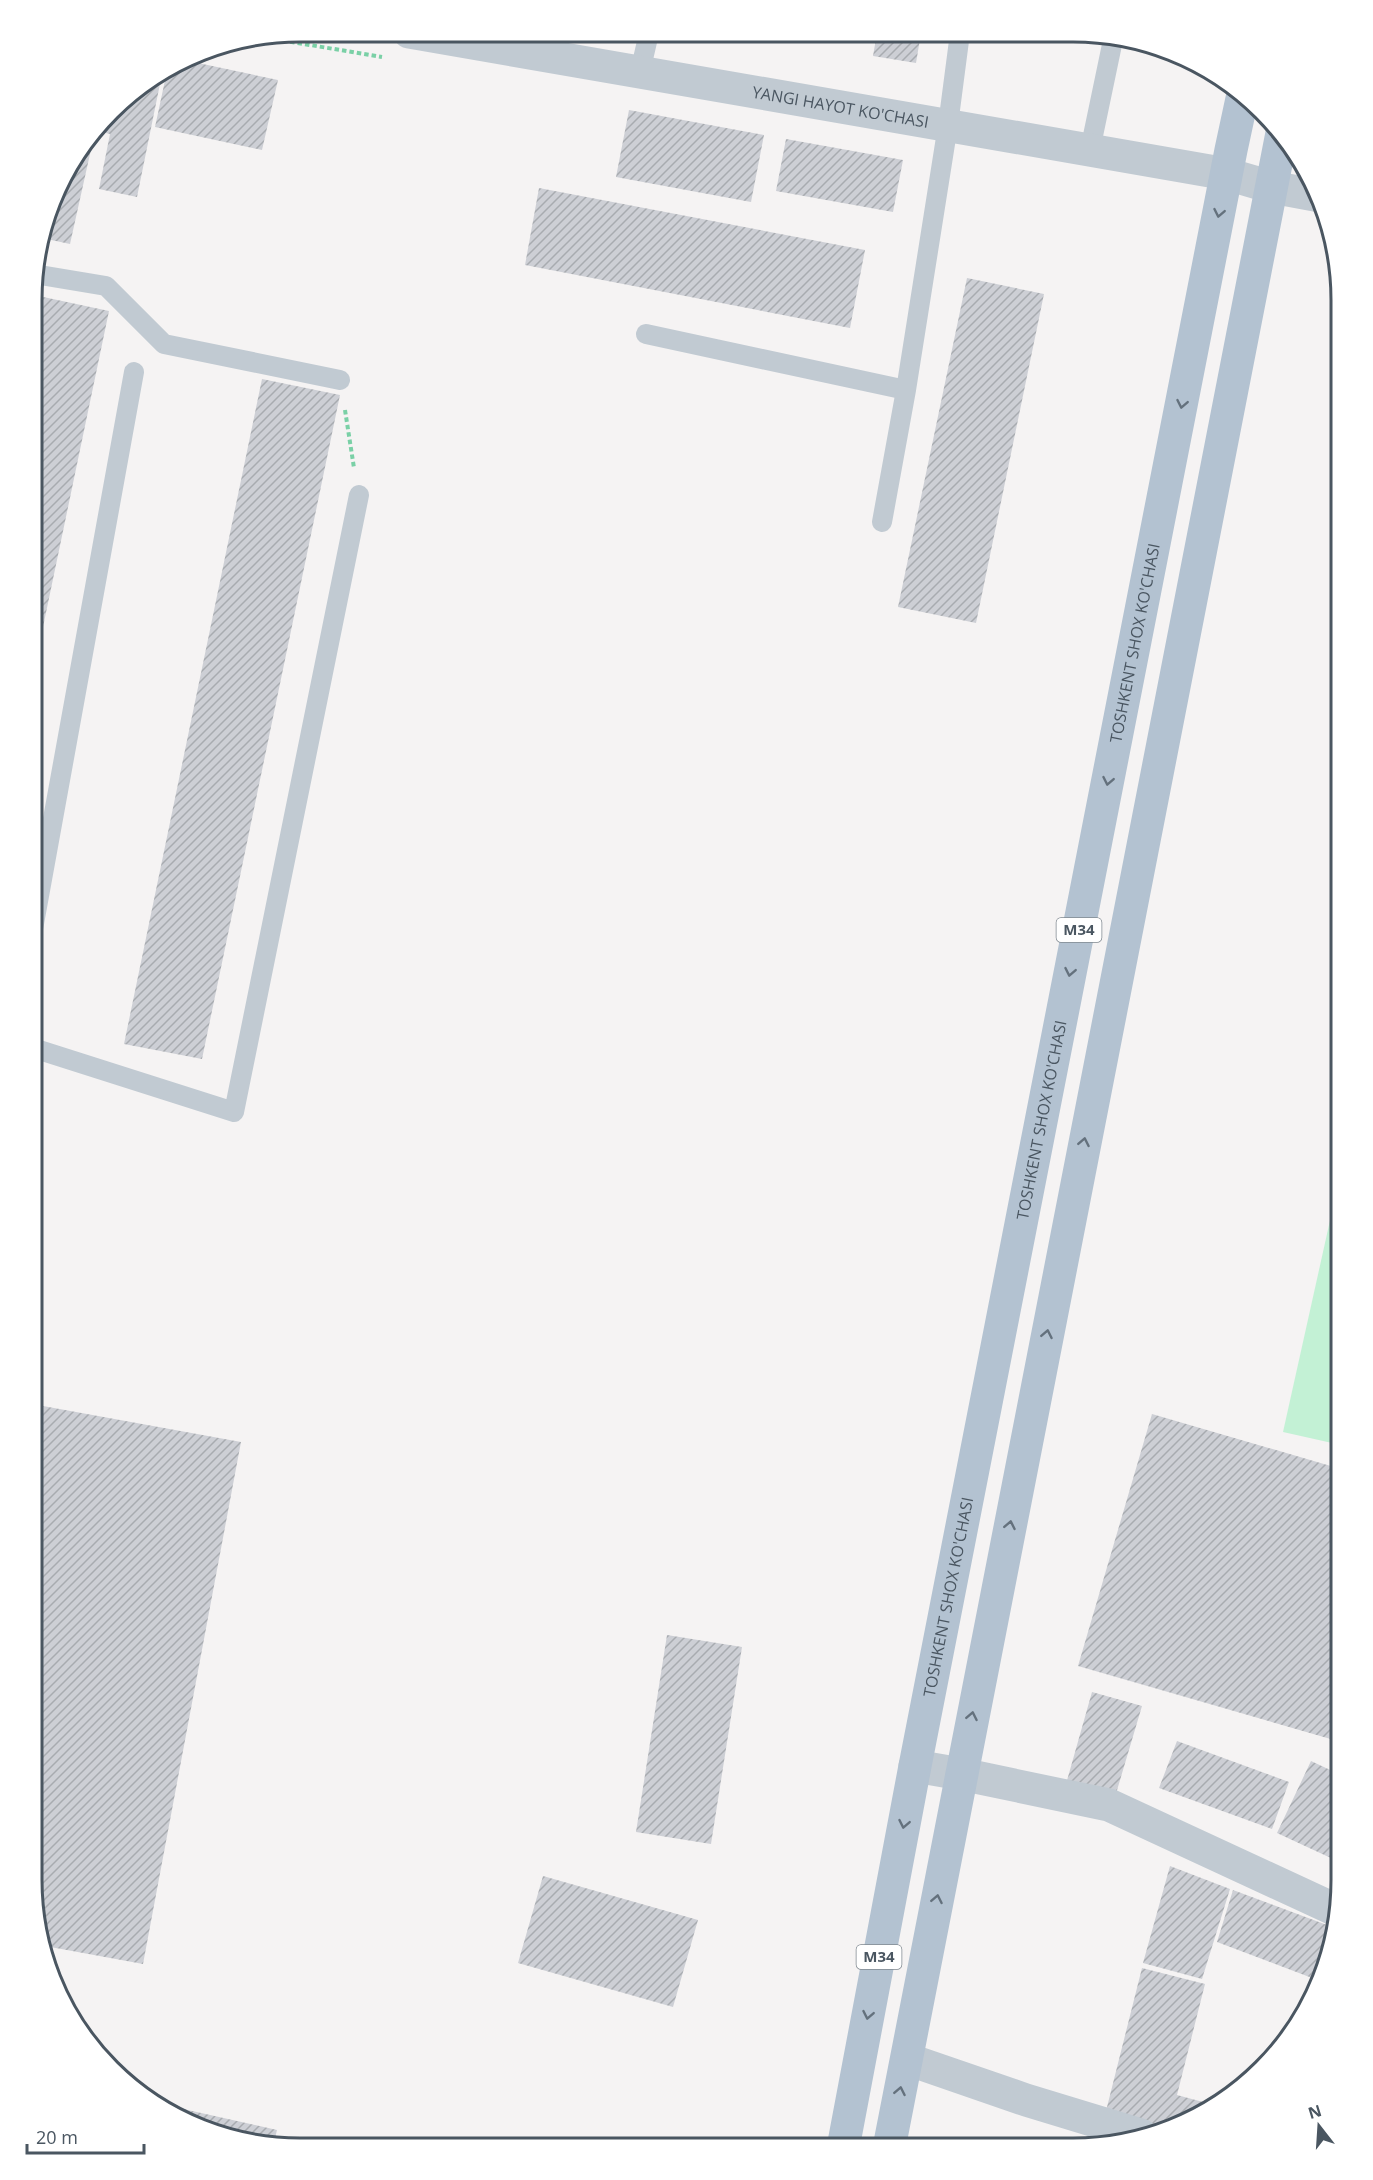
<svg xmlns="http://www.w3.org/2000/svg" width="1373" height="2180" font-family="'Open Sans',sans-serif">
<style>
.grass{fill:#c3f1d5}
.building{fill:url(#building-hatch)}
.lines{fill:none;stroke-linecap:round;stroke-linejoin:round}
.path{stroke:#7ad0a6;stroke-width:4;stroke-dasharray:4.5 3;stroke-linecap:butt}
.service{stroke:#c1cad2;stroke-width:20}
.minor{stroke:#c1cad2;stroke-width:33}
.tertiary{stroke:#c1cad2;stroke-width:33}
.primary{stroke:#b3c2d1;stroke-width:33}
.oneway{stroke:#64717d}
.labels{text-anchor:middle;stroke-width:4.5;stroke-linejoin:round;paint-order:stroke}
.shield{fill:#fff;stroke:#808990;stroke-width:1.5}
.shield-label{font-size:15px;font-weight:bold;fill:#4a5661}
.street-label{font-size:16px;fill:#4a5661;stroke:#fff}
.rim{fill:none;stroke:#4a5661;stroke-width:3}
</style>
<defs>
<pattern id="building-hatch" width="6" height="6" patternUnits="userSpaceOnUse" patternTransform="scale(1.5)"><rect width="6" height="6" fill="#cdcfd5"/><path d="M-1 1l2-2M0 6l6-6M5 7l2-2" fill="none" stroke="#a8abb0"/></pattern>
</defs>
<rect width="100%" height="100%" fill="#f5f3f3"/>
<!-- grass -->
<path class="grass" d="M1341 1171V1445L1283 1432Z"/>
<!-- building -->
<path class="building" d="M877 33H921L916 63 873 56Z
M1126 39 1176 52V54L1125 42Z
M184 60 278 80 262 150 155 127 167 71Z
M162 74 137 197 99 189 110 134 98 131 123 98Z
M629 110 764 135 751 202 616 177Z
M786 139 903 160 893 212 776 191Z
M87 144 92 145 70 244 42 238 59 181Z
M539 188 865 250 850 328 525 265Z
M967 278 1044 294 976 623 898 607Z
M34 295 109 311 34 670H33Z
M262 379 340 395 202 1059 124 1044Z
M32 1404 241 1442 143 1964 45 1946 32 1880Z
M1152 1414 1341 1469V1742L1078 1666Z
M667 1635 742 1647 711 1844 636 1832Z
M1092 1692 1142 1706 1115 1797 1066 1784Z
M1177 1741 1289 1782 1272 1829 1159 1788Z
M1311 1761 1341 1775V1843L1333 1859 1277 1833Z
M1170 1866 1230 1889 1202 1979 1143 1963Z
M543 1876 698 1920 673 2007 518 1963Z
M1233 1890 1335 1928 1327 1967 1320 1981 1217 1942Z
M1142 1968 1205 1984 1177 2095 1203 2102 1200 2113 1176 2128 1170 2129 1106 2111Z
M152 2102 277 2130 273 2146H265L197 2128Z"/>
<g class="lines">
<!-- path -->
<path class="path" d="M268 38 382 57
M345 410 354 468"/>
<!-- service -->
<path class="service" d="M640 72 649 33
M1090 150 1114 35
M34 274 106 286 164 344 340 380
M646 334 906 390 948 125 960 33
M882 522 906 390
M33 929 134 372
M33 1048 234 1112 359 495"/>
<!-- minor -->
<path class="minor" d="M1271 187 1320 196
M915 1766 961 1774 1109 1805 1338 1911
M907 2059 1026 2100 1141 2135"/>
<!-- tertiary -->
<path class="tertiary" id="s1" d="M409 32 1227 174 1271 187"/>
<!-- primary -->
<g class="primary">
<path id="s2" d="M843 2148 915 1766 1231 150 1243 94"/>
<path d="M889 2148 1282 133"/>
</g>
</g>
<!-- one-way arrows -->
<defs><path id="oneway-chevron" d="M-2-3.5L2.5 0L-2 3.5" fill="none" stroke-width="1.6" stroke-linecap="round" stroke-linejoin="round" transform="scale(1.5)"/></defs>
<g class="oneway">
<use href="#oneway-chevron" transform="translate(1219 213) rotate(101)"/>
<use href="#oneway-chevron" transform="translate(1182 404) rotate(101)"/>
<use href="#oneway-chevron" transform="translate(1108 781) rotate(101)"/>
<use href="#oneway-chevron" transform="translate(1070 972) rotate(101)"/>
<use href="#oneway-chevron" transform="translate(1084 1142) rotate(-79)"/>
<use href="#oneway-chevron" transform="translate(1047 1334) rotate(-79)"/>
<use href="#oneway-chevron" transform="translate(1010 1525) rotate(-79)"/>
<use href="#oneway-chevron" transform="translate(972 1716) rotate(-79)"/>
<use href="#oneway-chevron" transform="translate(904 1824) rotate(101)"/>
<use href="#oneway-chevron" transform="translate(937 1899) rotate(-79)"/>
<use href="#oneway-chevron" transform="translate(868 2015) rotate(101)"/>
<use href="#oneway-chevron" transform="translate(900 2091) rotate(-79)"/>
</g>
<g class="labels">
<!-- shield labels -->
<g class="shield">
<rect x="1056.5" y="918" width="45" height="24" rx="4.5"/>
<rect x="856.5" y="1945" width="45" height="24" rx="4.5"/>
</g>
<g class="shield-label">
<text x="1079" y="935">M34</text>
<text x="879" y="1962">M34</text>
</g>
<!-- street labels -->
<g class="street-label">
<text dy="6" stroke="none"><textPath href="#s1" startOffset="438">YANGI HAYOT KO'CHASI</textPath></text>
<text dy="6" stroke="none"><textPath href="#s2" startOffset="1533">TOSHKENT SHOX KO'CHASI</textPath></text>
<text dy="6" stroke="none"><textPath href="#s2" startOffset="1047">TOSHKENT SHOX KO'CHASI</textPath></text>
<text dy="6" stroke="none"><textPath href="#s2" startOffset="561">TOSHKENT SHOX KO'CHASI</textPath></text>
</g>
</g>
<!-- crop -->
<path d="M0 0H1373V2180H0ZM300 42H1073A258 258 0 0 1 1331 300V1880A258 258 0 0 1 1073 2138H300A258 258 0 0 1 42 1880V300A258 258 0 0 1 300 42Z" fill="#fff" fill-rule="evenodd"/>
<path class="rim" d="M300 42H1073A258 258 0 0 1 1331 300V1880A258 258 0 0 1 1073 2138H300A258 258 0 0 1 42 1880V300A258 258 0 0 1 300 42Z"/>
<!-- north arrow -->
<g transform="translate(1319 2126) rotate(343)" stroke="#ffffff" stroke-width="4.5" paint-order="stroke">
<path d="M0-4.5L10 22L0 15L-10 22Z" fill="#4a5661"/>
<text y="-9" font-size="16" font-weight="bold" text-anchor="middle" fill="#4a5661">N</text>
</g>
<!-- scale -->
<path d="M27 2144v9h117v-9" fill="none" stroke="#4a5661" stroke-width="3"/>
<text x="36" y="2144" font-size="18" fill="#4a5661" stroke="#ffffff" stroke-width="4.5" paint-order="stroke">20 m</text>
</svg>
